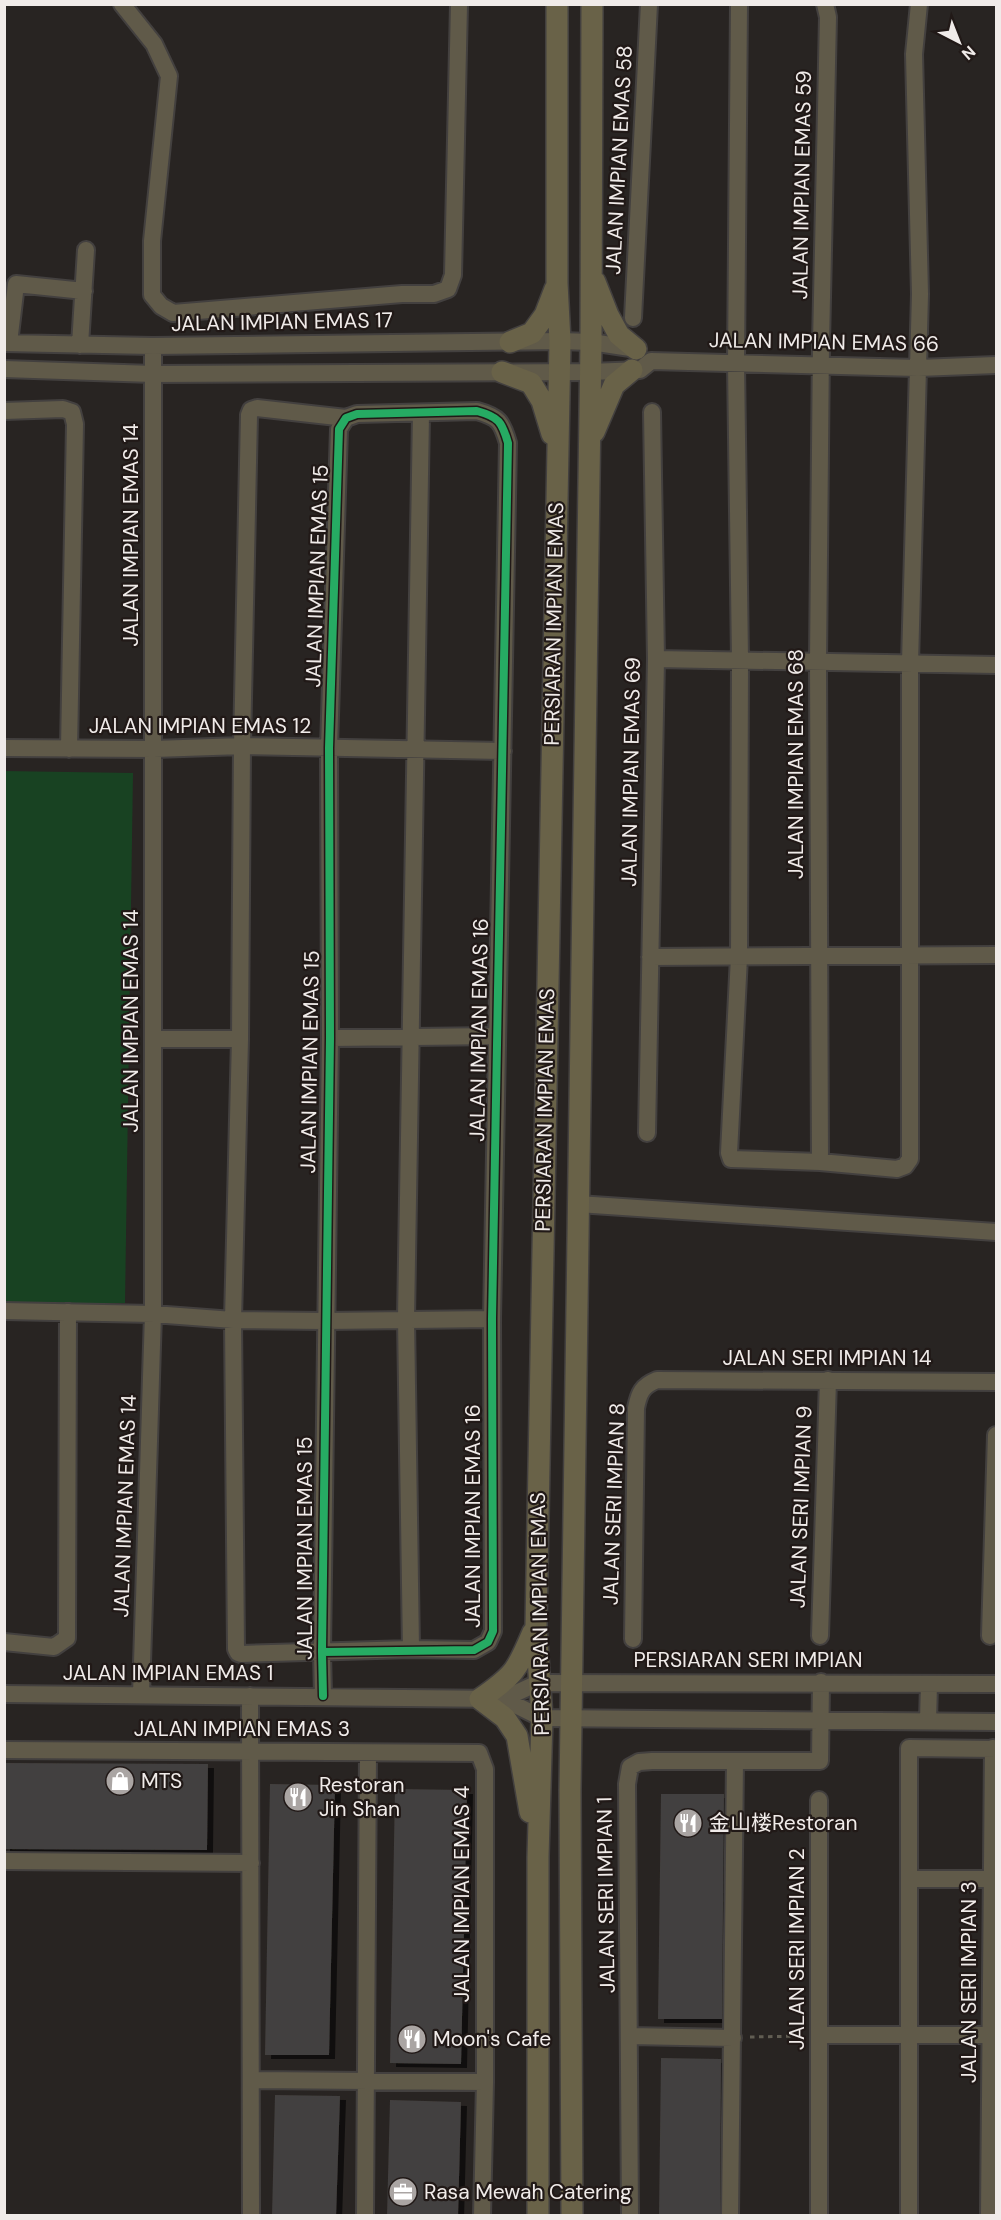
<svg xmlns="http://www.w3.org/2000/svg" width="1001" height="2220" font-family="'DM Sans','Noto Sans SC',sans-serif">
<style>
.green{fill:#184222}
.building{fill:#43403f;filter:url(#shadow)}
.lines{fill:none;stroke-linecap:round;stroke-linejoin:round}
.minor-casing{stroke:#43403f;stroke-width:20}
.major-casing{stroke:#43403f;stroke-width:24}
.path{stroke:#615d53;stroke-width:3;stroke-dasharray:4.5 4.5;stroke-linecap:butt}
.minor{stroke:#605a49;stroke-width:16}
.major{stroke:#696248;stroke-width:21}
.cycleway-casing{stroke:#211917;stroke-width:11}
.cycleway{stroke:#26ab63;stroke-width:8}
.labels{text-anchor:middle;stroke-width:4.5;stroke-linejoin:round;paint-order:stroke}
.street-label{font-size:21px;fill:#f0ebe9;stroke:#211917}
.poi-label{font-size:21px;fill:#f0ebe9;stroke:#211917;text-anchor:start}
</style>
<defs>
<filter id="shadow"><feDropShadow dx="6" dy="4" stdDeviation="0" flood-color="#0009"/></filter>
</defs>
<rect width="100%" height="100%" fill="#282422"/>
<!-- green -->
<path class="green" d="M4 771 133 773 125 1303 5 1305Z"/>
<!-- building -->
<path class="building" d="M4 1763 208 1764 207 1850 4 1849Z
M270 1784 335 1785 329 2055H265Z
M395 1789 467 1790 461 2064 390 2063Z
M661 1794H724L722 2019H658Z
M661 2058 721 2059 720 2216H659Z
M275 2095 340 2096 336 2216H272Z
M390 2100 461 2102 458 2216H387Z"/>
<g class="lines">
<!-- minor casing -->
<g class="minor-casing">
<path id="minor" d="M122 4 154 44 169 76 152 241V295L161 306 173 313 402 294H434L448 289 453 275 459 4
M739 4 736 363 740 660 739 957 729 1153 731 1159 820 1162 897 1169 905 1166 910 1159V663L920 294 914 54 919 4
M633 318 649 4
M4 343 153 346 560 341 591 342 637 349
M9 343 16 284 84 291
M80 345 86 250
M4 369 153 374 590 372 640 370 651 361 918 368 996 365
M4 411 63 409 72 412 75 424 69 749
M656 659 996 665
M4 748 154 749 242 746 503 751
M650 957 996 955
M330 1038 497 1036
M153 1039H240
M647 1133 656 659 652 412
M820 1162 818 662 821 344 828 17 825 4
M578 1204 996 1232
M4 1311 153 1314 233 1320 325 1321 492 1319
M820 1636 828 1380
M990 1636 996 1435
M633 1639 636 1408C639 1393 642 1386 657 1380L996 1382
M4 1642 54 1647 67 1638 68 1312
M411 1649 406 1319 421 414
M4 1694 503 1699 542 1718 996 1722
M141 1695 153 1314V346
M250 1696 251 2216
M323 1696 322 1652 330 1038 329 748 339 429 346 418 357 414 477 411C499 417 502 422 508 443L492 1319 493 1631 488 1642 474 1650 411 1649 241 1654 238 1653 236 1649 233 1320 240 1039 242 746 249 415 251 410 257 408 346 418
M503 1699 538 1683 996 1684
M928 1721 929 1684
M4 1750 479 1753 485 1769V2082L482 2216
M4 1861 251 1863
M909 1879H996
M820 2035H996
M630 2036 733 2038
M252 2080 485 2082
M365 2216 368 1753
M630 2216 627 1784 630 1767 639 1762 652 1761H820L821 1682
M730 2216 735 1761
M819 2216V1800
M909 2216V1748L996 1749
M989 2216 993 1748"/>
</g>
<!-- major casing -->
<g class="major-casing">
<path id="major" d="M595 282 608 315 619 335 636 349
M510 342 532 333 545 315 555 289
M502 372 531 383 542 401 552 434
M594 432 614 385 632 370
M530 1812 517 1736 505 1718 480 1699C515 1675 517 1670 533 1632
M538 2216V1857L542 1718 536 1626 560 341 557 283V4
M572 2216 570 1790 591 342 592 4"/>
</g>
<!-- path -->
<path class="path" d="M750 2037 803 2036"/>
<!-- minor -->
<use href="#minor" class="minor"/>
<!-- major -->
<use href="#major" class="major"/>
<!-- cycleway casing -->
<g class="cycleway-casing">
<path id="cycleway" d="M322 1652 474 1650 488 1642 493 1631 492 1319 508 443C502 422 499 417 477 411L357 414 346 418 339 429 329 748 330 1038 322 1652 323 1696"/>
</g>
<!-- cycleway -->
<use href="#cycleway" class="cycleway"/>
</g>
<!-- icons -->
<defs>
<g id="shop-disc" transform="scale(1.5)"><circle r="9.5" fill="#aaa5a3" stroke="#211917"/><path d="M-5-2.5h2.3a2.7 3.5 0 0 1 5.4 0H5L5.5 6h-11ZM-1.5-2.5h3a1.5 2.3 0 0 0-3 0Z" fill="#fff"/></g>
<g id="restaurant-disc" transform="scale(1.5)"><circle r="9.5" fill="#aaa5a3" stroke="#211917"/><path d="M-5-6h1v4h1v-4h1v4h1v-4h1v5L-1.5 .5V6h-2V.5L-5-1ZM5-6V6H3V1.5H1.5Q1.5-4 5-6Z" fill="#fff"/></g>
<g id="office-disc" transform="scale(1.5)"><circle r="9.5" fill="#aaa5a3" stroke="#211917"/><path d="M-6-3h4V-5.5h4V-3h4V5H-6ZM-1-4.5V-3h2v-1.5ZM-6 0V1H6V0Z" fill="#fff"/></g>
</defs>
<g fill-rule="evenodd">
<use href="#shop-disc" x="120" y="1781"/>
<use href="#restaurant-disc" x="298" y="1797"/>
<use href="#restaurant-disc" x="688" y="1823"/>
<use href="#restaurant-disc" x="412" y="2039"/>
<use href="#office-disc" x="403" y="2192"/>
</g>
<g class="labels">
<!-- street labels -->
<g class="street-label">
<text transform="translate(619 160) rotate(-87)" y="7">JALAN IMPIAN EMAS 58</text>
<text transform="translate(802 185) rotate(-89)" y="7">JALAN IMPIAN EMAS 59</text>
<text transform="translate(282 322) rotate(-1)" y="7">JALAN IMPIAN EMAS 17</text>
<text transform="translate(824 342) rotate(1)" y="7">JALAN IMPIAN EMAS 66</text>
<text transform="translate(131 535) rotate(-90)" y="7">JALAN IMPIAN EMAS 14</text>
<text transform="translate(317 576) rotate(-88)" y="7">JALAN IMPIAN EMAS 15</text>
<text transform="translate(554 624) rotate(-89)" y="7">PERSIARAN IMPIAN EMAS</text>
<text x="200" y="733">JALAN IMPIAN EMAS 12</text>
<text transform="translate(796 764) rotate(-90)" y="7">JALAN IMPIAN EMAS 68</text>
<text transform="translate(631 772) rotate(-89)" y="7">JALAN IMPIAN EMAS 69</text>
<text transform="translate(131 1021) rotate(-90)" y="7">JALAN IMPIAN EMAS 14</text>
<text transform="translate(479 1030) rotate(-89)" y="7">JALAN IMPIAN EMAS 16</text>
<text transform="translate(310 1062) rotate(-89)" y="7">JALAN IMPIAN EMAS 15</text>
<text transform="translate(545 1110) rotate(-89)" y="7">PERSIARAN IMPIAN EMAS</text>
<text x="827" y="1365">JALAN SERI IMPIAN 14</text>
<text transform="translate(614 1504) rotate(-88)" y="7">JALAN SERI IMPIAN 8</text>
<text transform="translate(125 1506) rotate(-88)" y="7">JALAN IMPIAN EMAS 14</text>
<text transform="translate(801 1507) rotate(-88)" y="7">JALAN SERI IMPIAN 9</text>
<text transform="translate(473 1516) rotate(-90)" y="7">JALAN IMPIAN EMAS 16</text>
<text transform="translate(305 1548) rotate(-90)" y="7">JALAN IMPIAN EMAS 15</text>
<text transform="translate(540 1614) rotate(-91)" y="7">PERSIARAN IMPIAN EMAS</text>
<text x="748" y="1667">PERSIARAN SERI IMPIAN</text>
<text x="168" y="1680">JALAN IMPIAN EMAS 1</text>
<text x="242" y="1736">JALAN IMPIAN EMAS 3</text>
<text transform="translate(462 1894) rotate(-90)" y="7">JALAN IMPIAN EMAS 4</text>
<text transform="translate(606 1895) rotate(-91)" y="7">JALAN SERI IMPIAN 1</text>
<text transform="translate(797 1949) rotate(-90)" y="7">JALAN SERI IMPIAN 2</text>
<text transform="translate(969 1982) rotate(-90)" y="7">JALAN SERI IMPIAN 3</text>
</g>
<!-- poi labels -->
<g class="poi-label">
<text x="141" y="1788">MTS</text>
<text x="319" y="1792">Restoran<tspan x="319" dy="24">Jin Shan</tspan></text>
<text x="709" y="1830">金山楼Restoran</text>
<text x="433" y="2046">Moon's Cafe</text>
<text x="424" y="2199">Rasa Mewah Catering</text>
</g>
</g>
<!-- border -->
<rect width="1001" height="2220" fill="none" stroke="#f0ebe9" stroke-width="12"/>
<!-- north arrow -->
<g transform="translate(959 42) rotate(138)" stroke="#211917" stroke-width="4.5" paint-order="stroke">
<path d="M0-4.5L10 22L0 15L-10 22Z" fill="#f0ebe9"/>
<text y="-9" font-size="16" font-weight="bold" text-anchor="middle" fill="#f0ebe9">N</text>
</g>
</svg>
